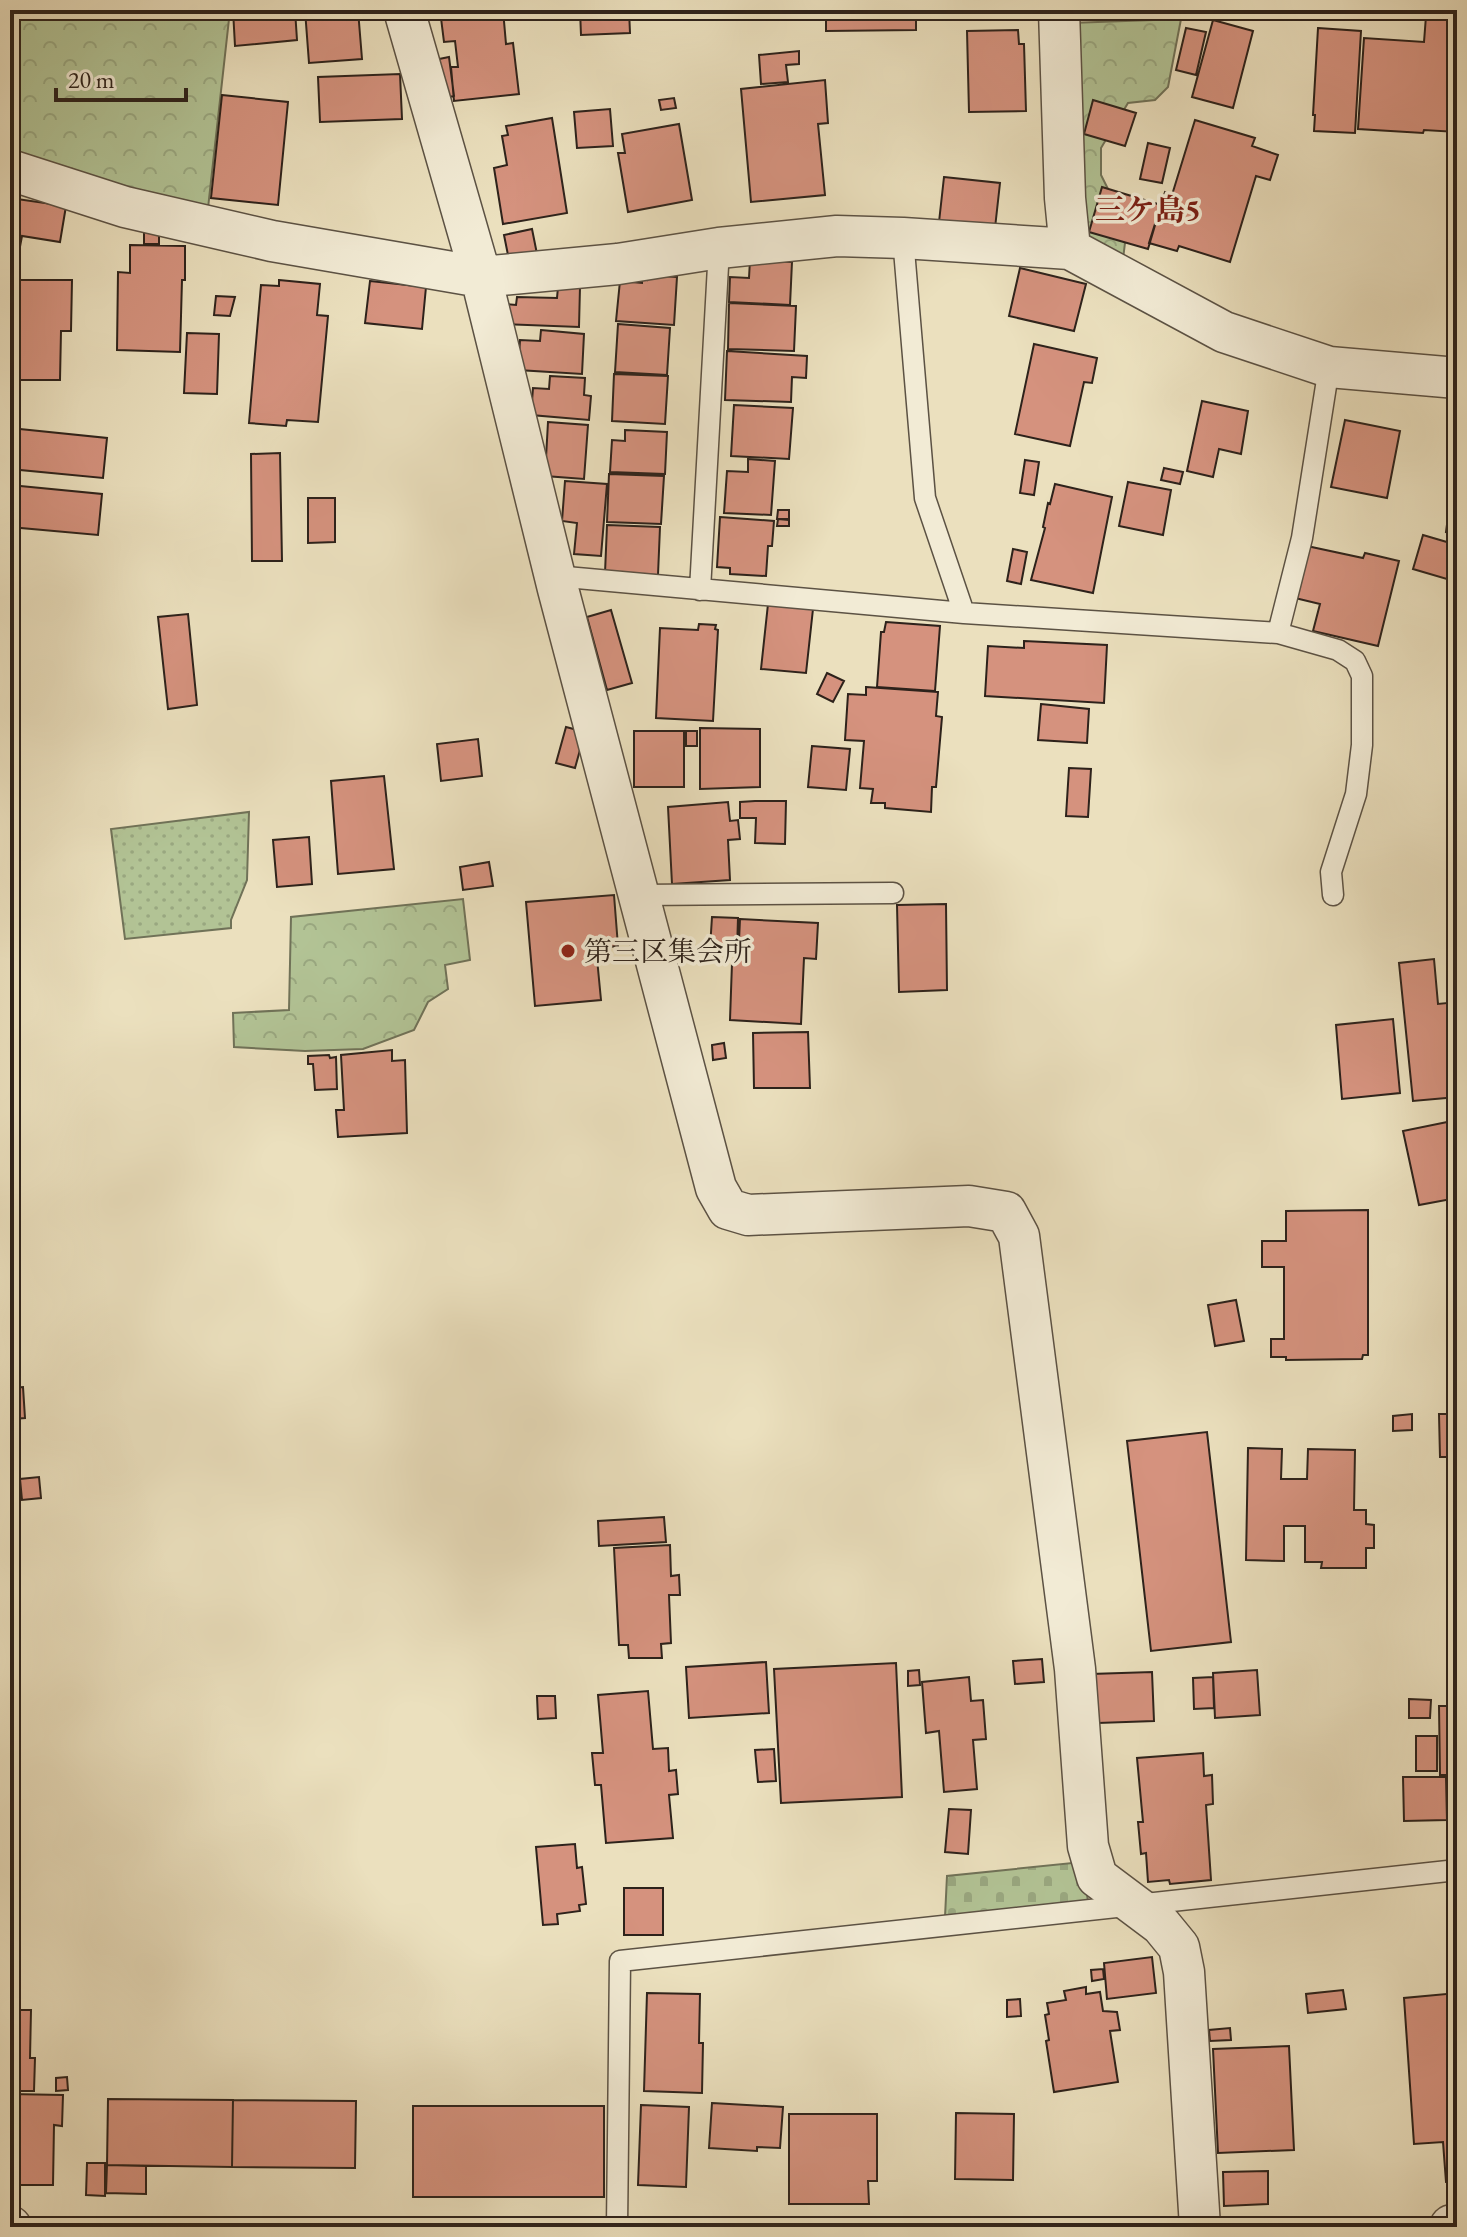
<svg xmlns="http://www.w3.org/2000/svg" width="1467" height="2237" font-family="'EB Garamond','Noto Serif JP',serif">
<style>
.grass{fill:url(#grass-dots);stroke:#707258;stroke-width:2}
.forest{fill:url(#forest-crowns);stroke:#707258;stroke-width:2}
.cemetery{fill:url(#cemetery-stones);stroke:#707258;stroke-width:2}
.building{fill:#d5927e;stroke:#2d221b;stroke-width:2}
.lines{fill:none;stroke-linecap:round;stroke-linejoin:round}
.service-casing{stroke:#5c5244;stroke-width:23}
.minor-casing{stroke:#5c5244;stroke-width:43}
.tertiary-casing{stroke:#5c5244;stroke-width:47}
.service{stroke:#f2ebd5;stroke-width:20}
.minor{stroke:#f2ebd5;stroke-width:40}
.tertiary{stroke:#f2ebd5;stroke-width:44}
.poi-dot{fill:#8f2418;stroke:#f2ebd5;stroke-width:3}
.labels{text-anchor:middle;stroke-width:7;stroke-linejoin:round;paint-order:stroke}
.poi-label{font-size:28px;fill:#2d221b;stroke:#f2ebd5;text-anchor:start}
.neighbourhood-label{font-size:30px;font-weight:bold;fill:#7a1f14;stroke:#f2ebd5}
</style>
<defs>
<pattern id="grass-dots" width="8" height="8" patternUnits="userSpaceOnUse" patternTransform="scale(2)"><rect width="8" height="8" fill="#b2c395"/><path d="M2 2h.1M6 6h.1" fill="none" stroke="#99a780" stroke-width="1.8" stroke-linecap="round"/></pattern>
<pattern id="forest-crowns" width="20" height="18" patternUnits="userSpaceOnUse" patternTransform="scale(2)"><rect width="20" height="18" fill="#b2c395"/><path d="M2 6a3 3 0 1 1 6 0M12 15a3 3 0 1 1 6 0" fill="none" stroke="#99a780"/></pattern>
<pattern id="cemetery-stones" width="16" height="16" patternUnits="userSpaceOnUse" patternTransform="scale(2)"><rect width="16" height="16" fill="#b2c395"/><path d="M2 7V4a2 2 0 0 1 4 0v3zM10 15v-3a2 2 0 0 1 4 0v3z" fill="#99a780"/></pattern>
</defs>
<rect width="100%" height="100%" fill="#ebe0be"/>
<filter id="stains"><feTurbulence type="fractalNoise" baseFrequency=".0025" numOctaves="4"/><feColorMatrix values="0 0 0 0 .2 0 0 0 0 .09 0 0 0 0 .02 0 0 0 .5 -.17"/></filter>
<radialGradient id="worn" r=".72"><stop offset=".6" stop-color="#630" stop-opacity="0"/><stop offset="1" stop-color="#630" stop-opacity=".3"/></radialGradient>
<!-- grass -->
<path class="grass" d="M249 812 247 880 231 920V928L125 939 111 829Z"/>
<!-- forest -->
<path class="forest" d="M10 10H230L208 208 55 180 10 150Z
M1181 19 1168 87 1155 100 1128 103 1101 148V175L1127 227 1123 259 1095 246 1082 230 1070 23Z
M463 899 470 960 445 965 448 989 428 1002 414 1030 363 1049 305 1051 234 1047 233 1013 289 1010 291 917Z"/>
<!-- cemetery -->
<path class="cemetery" d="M1082 1862 1088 1901 945 1917 947 1876Z"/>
<!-- building -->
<path class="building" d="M233 10H295L297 40 235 46Z
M305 10H358L362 59 309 63Z
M440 10H503L506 44 513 43 519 94 454 101 451 67H458L455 41 444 42Z
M580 10H629L630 33 581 35Z
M826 10H916V30L826 31Z
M1426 16 1457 18V132L1424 130 1423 133 1358 129 1364 38 1424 42Z
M1213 20 1253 31 1233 108 1192 97Z
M1186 28 1206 32 1196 75 1176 70Z
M1318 28 1361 31 1355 133 1314 131 1315 115H1313Z
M1018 30 1019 44H1024L1026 111 969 112 967 31Z
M799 51V64L786 65 788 82 761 84 759 55Z
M449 57 454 96 439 99 434 60Z
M400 74 402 119 320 122 318 77Z
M825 80 828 123 818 124 825 195 751 202 741 89Z
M222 95 288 102 278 205 211 198Z
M674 98 676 108 661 110 659 100Z
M1093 100 1136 113 1125 146 1084 134Z
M610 109 613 146 577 148 574 112Z
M552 118 567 213 503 224 494 168 507 165 502 136 508 135 506 126Z
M1195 120 1255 138 1252 146 1278 155 1270 180 1256 176 1230 262 1179 246 1177 251 1149 243 1165 192 1172 195Z
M679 124 692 200 628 212 618 153H625L622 134Z
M1148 143 1170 148 1162 183 1140 179Z
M944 177 1000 183 995 228 939 222Z
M1102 187 1161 205 1148 249 1089 232Z
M10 198 66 206 60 242 22 236 19 252 10 250Z
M532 229 538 259 510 265 504 235Z
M144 232H159V244H144Z
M130 245 185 246V280H182L180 352 117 350 118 272 130 273Z
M750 260 792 262 790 305 729 302 730 277 749 278Z
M1020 268 1086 284 1074 331 1009 316Z
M647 275 677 277 674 325 616 321 620 281 642 283V279L647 280Z
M12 280H72L71 331H61L60 380H10Z
M279 280 320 284 317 315 328 316 318 422 287 420 286 426 249 423 261 285 279 286Z
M370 281 426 287 422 329 365 323Z
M558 287H580L579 327 504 324 505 304 516 305 517 297 557 298Z
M216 296 235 297 230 316 214 315Z
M729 303 796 306 794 351 728 349Z
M618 324 670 328 667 375 615 372Z
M541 330 584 334 582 374 518 370 520 340 540 341Z
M187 333 219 334 217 394 184 393Z
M1034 344 1097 358 1092 383 1084 382 1070 446 1015 434Z
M727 351 807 356 806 378 792 377 791 402 725 400Z
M614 374 668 376 665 424 612 421Z
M550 376 585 378 584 395 591 396 589 420 531 415 533 388 549 389Z
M1202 401 1248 411 1241 454 1219 449 1213 477 1187 471Z
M734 405 793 408 789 459 731 456Z
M1345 420 1400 431 1387 498 1331 487Z
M548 422 588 425 584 479 545 476Z
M10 428 107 438 103 478 10 469Z
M625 430 667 432 665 474 610 472 612 440 625 441Z
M280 453 282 561H252L251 454Z
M748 459 775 461 771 515 724 513 727 471 748 472Z
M1025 460 1039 462 1034 495 1020 493Z
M1164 468 1183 472 1180 484 1161 480Z
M609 474 664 476 661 524 607 522Z
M565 481 607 484 601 556 574 554 577 523 562 521Z
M1128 482 1171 490 1163 535 1119 526Z
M1055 484 1112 497 1093 593 1031 580 1045 528 1043 527 1048 503 1050 504Z
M10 485 102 494 98 535 10 527Z
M308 498H335V542L308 543Z
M778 510H789V519H777Z
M720 517 774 521 772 546H768L766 576 730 574V568L717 567Z
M1448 517H1457V533L1446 532Z
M778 519 789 520V526H777Z
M607 525 660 527 658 575 605 573Z
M1423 535 1457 545 1453 562 1457 563V582L1413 569Z
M1307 546 1363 558 1365 553 1399 561 1378 646 1313 631 1320 604 1295 598Z
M1013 549 1027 552 1021 584 1007 581Z
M768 604 813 609 806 673 761 669Z
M611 610 632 683 607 690 587 617Z
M188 614 197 705 168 709 158 617Z
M886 622 940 626 935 691 877 687 881 632H884Z
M699 624 716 625 715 629 718 630 713 721 656 718 660 628 698 630Z
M1024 641 1107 645 1104 703 985 696 988 646 1024 648Z
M827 673 844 681 833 702 817 694Z
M866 687 938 692 936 716 942 717 936 787H932L931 812 885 808V803H871L873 789 860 788 864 741 845 740 848 694 866 695Z
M1041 704 1089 709 1087 743 1038 740Z
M566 727 585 732 575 768 556 763Z
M700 728 760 729V787L700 789Z
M634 731H684V787H634Z
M686 731H697V746H686Z
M478 739 482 776 441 781 437 744Z
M812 746 850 749 846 790 808 787Z
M1069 768 1091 769 1088 817 1066 816Z
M384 776 394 869 338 874 331 781Z
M755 801H786L785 844 755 843 756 818H740V802Z
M728 802 730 821 738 820 740 839 728 840 730 880 672 884 668 807Z
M309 837 312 884 277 887 273 840Z
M489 862 493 886 463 890 460 867Z
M614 895 618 946 596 948 601 1000 535 1006 526 902Z
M946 904 947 990 899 992 897 905Z
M712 917 738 918 737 950 710 948Z
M740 919 818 923 816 959 804 958 801 1024 730 1020 732 963H738Z
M1434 959 1438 1004 1457 1002V1097L1413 1101 1399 963Z
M1393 1019 1400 1093 1342 1099 1336 1025Z
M808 1032 810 1088H754L753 1033Z
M724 1043 726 1058 713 1060 712 1045Z
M392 1050V1061L405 1060 407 1133 338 1137 336 1110H344L341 1055Z
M329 1055 330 1058 336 1057 337 1089 315 1090 313 1064H308V1056Z
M1457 1120V1198L1419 1205 1403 1131Z
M1368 1210V1355H1363L1362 1359 1286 1360V1357H1271V1339H1284V1267H1262V1241H1286V1211Z
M1236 1300 1244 1341 1215 1346 1208 1305Z
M23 1387 25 1418 13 1419 11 1388Z
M1412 1414V1430L1393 1431V1416Z
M1439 1414H1457V1457H1440Z
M1207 1432 1231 1642 1151 1651 1127 1441Z
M1248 1448 1282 1449 1281 1479H1307L1308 1449 1355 1450 1354 1510H1366V1524L1374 1525V1548H1366V1568H1321L1322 1562H1305V1526H1284V1561L1246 1560Z
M39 1477 41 1498 22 1500 20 1479Z
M664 1517 666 1542 599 1546 598 1521Z
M670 1545 671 1576 679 1575 680 1595H669L671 1643 661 1644 662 1658H629L628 1645H619L614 1548Z
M1042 1659 1044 1682 1015 1684 1013 1661Z
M766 1662 769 1713 689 1718 686 1667Z
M896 1663 902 1797 781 1803 774 1669Z
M919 1670 920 1685 908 1686V1671Z
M1257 1670 1260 1715 1215 1718 1213 1673Z
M1152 1672 1154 1721 1098 1723 1091 1674Z
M969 1677 971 1701 983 1700 986 1739 973 1740 977 1789 944 1792 939 1731 926 1733 922 1682Z
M1213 1677 1214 1708 1194 1709 1193 1678Z
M648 1691 653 1749 668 1748 669 1771 676 1770 678 1794 669 1795 673 1838 606 1843 601 1785H595L592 1753H603L598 1695Z
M537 1696H555L556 1718 538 1719Z
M1409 1699 1431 1700 1430 1718H1409Z
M1439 1706H1457V1827H1450L1449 1775H1440Z
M1416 1736H1437V1771H1416Z
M774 1749 776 1781 758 1782 755 1750Z
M1203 1753 1204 1776 1212 1775 1213 1804 1206 1805 1211 1880 1170 1884 1169 1880 1148 1882 1146 1853 1141 1854 1138 1822H1143L1137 1758Z
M1403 1777H1446L1447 1820 1404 1821Z
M949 1809 971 1810 968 1854 945 1852Z
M575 1844 577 1868 582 1867 586 1904 579 1905 580 1911 557 1914 558 1924 543 1925 536 1847Z
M624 1888H663V1935H624Z
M1152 1957 1156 1993 1107 1999 1104 1963Z
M1103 1969 1104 1979 1092 1981 1091 1970Z
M1086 1987V1994L1100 1992 1103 2011 1117 2012 1120 2030 1110 2031 1118 2082 1054 2092 1046 2041 1049 2040 1045 2015 1049 2014 1047 2003 1066 2000 1064 1991Z
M1343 1990 1346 2009 1308 2013 1306 1994Z
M647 1993 700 1994 699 2043H703L702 2093 644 2091Z
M1457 1993V2181L1446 2182 1443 2142 1414 2144 1404 1998Z
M1020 1999 1021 2016 1007 2017V2000Z
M10 2010H31L30 2058H35L34 2091H10Z
M1230 2028 1231 2040 1210 2041 1209 2030Z
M1289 2046 1294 2150 1218 2153 1213 2049Z
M67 2077 68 2090 56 2091V2078Z
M10 2094 63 2095 62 2126 54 2125 53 2185H18V2171H10Z
M108 2099 233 2100 232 2167 107 2165Z
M233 2100 356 2101 355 2168 232 2167Z
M712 2103 783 2107 780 2148 757 2147V2151L709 2148Z
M641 2105 689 2107 686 2187 638 2185Z
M413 2106H604V2197H413Z
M956 2113 1014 2114 1013 2180 955 2179Z
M789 2114H877V2181H868L869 2204H789Z
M87 2163H105V2196L86 2195Z
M107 2165 146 2166V2194L106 2193Z
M1268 2171V2204L1224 2206 1223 2172Z"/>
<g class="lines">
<!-- service casing -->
<g class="service-casing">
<path id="service" d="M903 238 925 498 964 613
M1329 367 1302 538 1278 633 1338 650 1355 661 1362 676V745L1356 794 1331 872 1333 895
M555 576 964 613 1278 633
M700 590 719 248
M639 895 893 893
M617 2227 620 1961 1457 1870"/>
</g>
<!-- minor casing -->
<g class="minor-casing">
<path id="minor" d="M404 10 481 277 558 589 716 1188 728 1209 748 1215 969 1206 1006 1212 1019 1236 1075 1669 1088 1846 1097 1877 1161 1925 1179 1947 1184 1972 1200 2227
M1059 10 1065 198 1070 249
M10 170 125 207 272 241 481 277 618 264 719 248 837 236 903 238 1070 249 1224 332 1329 367 1457 378
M10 2226 11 2227"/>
</g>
<!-- tertiary casing -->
<g class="tertiary-casing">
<path id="tertiary" d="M1452 2227H1457"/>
</g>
<!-- service -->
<use href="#service" class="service"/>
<!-- minor -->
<use href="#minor" class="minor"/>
<!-- tertiary -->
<use href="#tertiary" class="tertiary"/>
</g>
<!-- markers -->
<circle class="poi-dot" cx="568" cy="951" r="8"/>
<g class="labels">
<!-- poi labels -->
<g class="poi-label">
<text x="584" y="961">第三区集会所</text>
</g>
<!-- neighbourhood labels -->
<g class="neighbourhood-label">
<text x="1148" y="220">三ケ島5</text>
</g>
</g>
<!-- margin -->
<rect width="1467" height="2237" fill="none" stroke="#ebe0be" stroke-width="40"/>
<rect x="12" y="12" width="1443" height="2213" fill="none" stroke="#2d221b" stroke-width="4"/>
<rect x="20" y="20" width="1427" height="2197" fill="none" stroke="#2d221b" stroke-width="2"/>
<!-- scale -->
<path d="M56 88v12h130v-12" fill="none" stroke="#2d221b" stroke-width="4"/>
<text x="68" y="88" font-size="24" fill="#2d221b" stroke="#f2ebd5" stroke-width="6" paint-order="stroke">20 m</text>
<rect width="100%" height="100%" filter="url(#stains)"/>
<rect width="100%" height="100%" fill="url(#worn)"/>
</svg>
